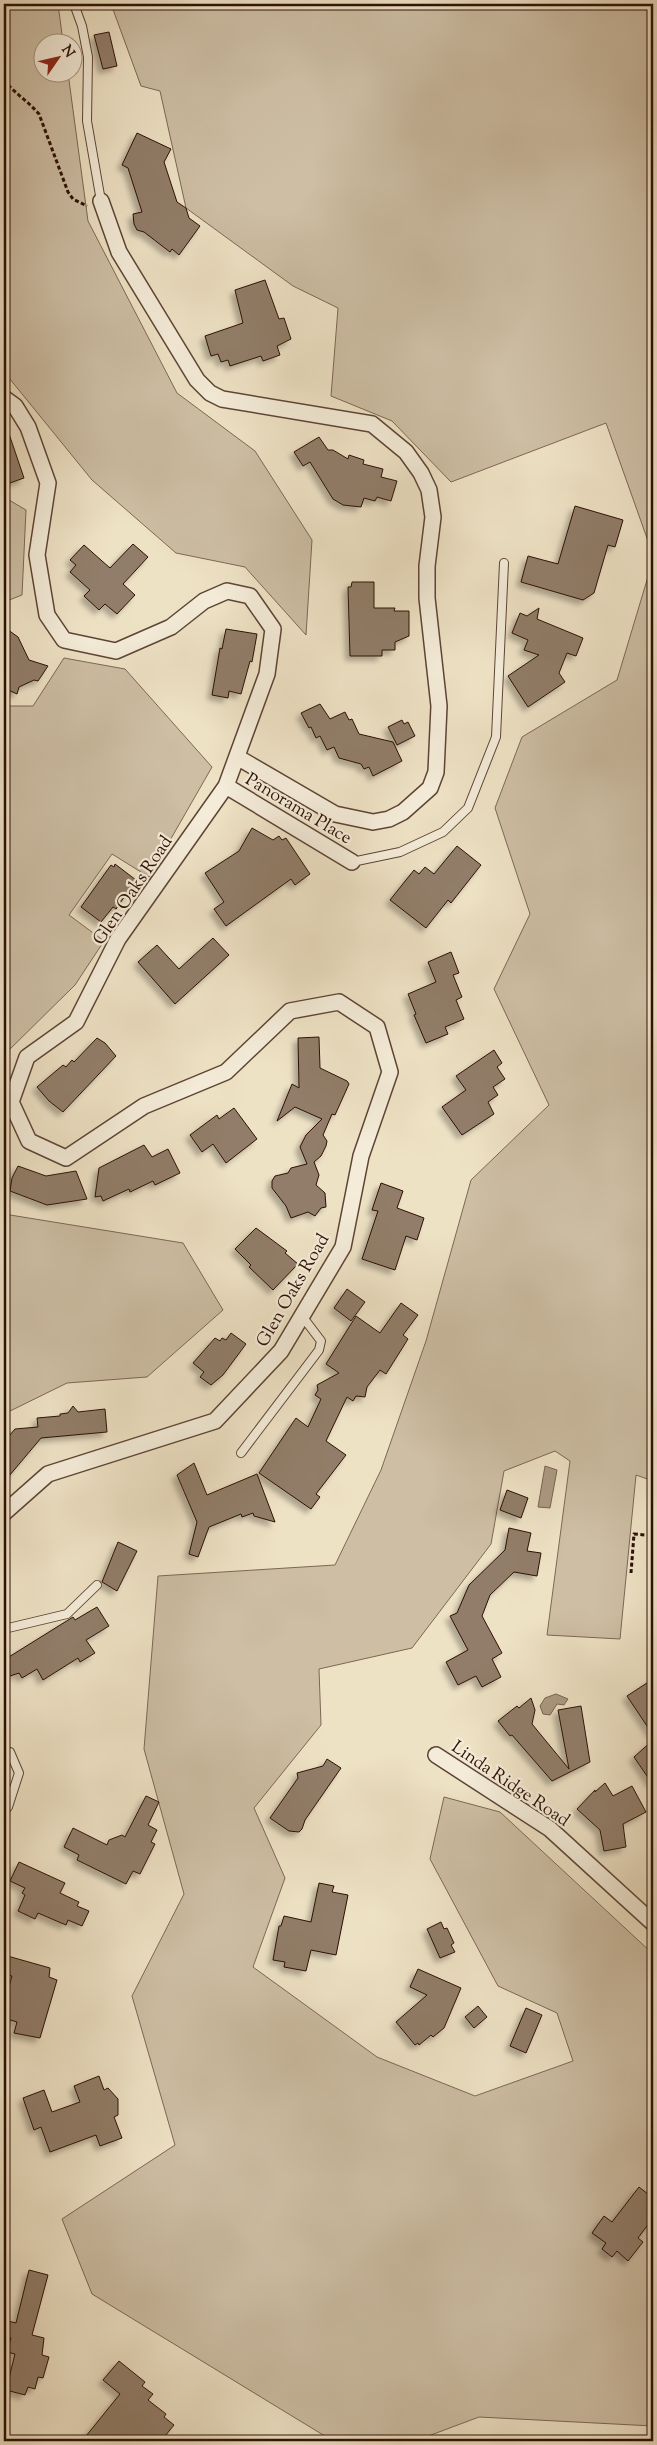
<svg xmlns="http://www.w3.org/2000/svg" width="657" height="2445" font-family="'Sorts Mill Goudy',serif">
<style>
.green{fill:#cdbea4;stroke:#7d6754}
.water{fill:#ac9b84;stroke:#796351}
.building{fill:#917d69;stroke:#2d1005;filter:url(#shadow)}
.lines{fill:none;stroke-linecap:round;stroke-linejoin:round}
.service-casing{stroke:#5d4435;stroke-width:10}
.minor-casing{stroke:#5d4435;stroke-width:18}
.path{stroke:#2d1005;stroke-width:3;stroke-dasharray:4 2.5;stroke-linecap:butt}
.service{stroke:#f4ecd9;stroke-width:8}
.minor{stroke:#f4ecd9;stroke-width:15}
.labels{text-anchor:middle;stroke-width:4.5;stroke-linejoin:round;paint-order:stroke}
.street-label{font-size:18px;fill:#2d1005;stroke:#f4ecd9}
</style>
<defs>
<filter id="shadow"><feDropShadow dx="-4.5" dy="4.5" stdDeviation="2.5" flood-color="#0004"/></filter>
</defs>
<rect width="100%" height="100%" fill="#eee2c5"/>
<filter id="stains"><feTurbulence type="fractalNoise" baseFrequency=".004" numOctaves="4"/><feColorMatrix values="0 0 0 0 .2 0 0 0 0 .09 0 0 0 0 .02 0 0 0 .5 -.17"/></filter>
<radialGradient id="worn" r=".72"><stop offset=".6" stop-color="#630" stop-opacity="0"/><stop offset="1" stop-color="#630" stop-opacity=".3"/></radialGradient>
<!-- green -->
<path class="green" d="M4 4H58L63 42H42V72L68 73 88 221 177 393 255 451 312 540 306 635 245 567 176 553 92 480 5 373Z
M111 4H653V555L606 423 451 482 392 421 331 396 338 308 293 286 186 208 160 91 141 86Z
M4 497 26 510 22 595 4 602Z
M653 560V1481L636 1475 620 1639 547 1635 570 1461 555 1451 504 1471 491 1544 412 1648 319 1669 321 1725 254 1808 285 1878 253 1967 377 2057 475 2096 573 2061 557 2013 498 1986 430 1859 444 1797 500 1812 653 1954V2426L479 2417 415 2441H333L92 2294 62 2219 175 2145 132 1996 184 1894 144 1749 158 1576 335 1565 381 1470 426 1341 471 1180 549 1105 494 989 530 914 495 808 522 737 617 680Z
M64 658 125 669 212 767 149 877 112 854 69 915 104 941 75 985 4 1055V706H33Z
M4 1214 183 1243 223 1310 147 1377 67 1383 4 1414Z"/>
<!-- water -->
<path class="water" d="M545 1466 557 1470 550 1508 538 1507Z
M556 1694 568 1699 564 1705 557 1704 550 1715 543 1714 540 1706 545 1698Z"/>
<!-- building -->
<path class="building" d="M109 32 117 66 103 69 94 35Z
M137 133 171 149 164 162 177 202 186 208 189 218 200 226 179 255 172 249 170 252 144 232 137 230 134 224 133 214 142 212 128 168 122 165Z
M265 280 279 319 284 318 291 339 277 346 280 355 263 361 261 356 230 366 228 360 221 362 218 354 211 356 205 336 243 323 235 290Z
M6 425 24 478 7 484 4 476V426Z
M319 437 328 450H333L348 459 349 455 364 460 363 464 383 469 381 477 397 481 391 501 377 497 375 501 364 498 361 507 343 505 333 499 310 462 303 466 294 452Z
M575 506 623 520 615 547 608 545 594 593 583 600 521 582 528 556 558 564Z
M133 544 148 557 123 584 135 595 117 614 105 604 99 610 84 596 90 590 70 572 76 565 70 560 84 545 110 568Z
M352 582H374V608H395L394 611H409V636L395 642V650H382V656H350L348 587H351Z
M539 608 537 619 583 638 576 656 567 653 559 673 565 682 528 707 508 676 539 655 524 650 528 640 512 633 520 613 527 616Z
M4 627 18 637 29 660 48 666 38 681 34 680 19 687 17 694 4 688Z
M226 629 257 634 252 662 250 661 241 694 229 691 228 698 212 695 220 648 222 649Z
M320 704 330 719 345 712 349 720 352 719 359 734 393 742 402 761 373 776 369 767 364 769 361 764 339 758 334 747 327 750 320 736 316 738 311 727 309 728 301 713Z
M402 720 404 724 408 722 415 736 397 745 388 727Z
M252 828 273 840 279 836 282 840 286 838 310 874 295 885 291 879 226 926 214 909 224 902 205 873 239 851Z
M457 846 481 865 451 903 448 900 426 928 390 900 414 870 419 874 425 867 434 874Z
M115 864 136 880 116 909 113 907 101 922 81 907 111 865 114 867Z
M213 938 229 955 175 1004 138 962 157 945 179 969Z
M451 952 459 973 453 975 462 997 456 1000 464 1019 445 1027 448 1034 426 1043 414 1015 416 1014 408 994 436 982 428 962Z
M319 1037 320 1068 347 1081 349 1084 335 1115 332 1114 323 1135 327 1141 326 1146 321 1156 314 1162 319 1175 316 1185 325 1193 326 1207 321 1208 315 1216 308 1212 291 1218 286 1206 272 1188V1181L275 1176 288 1173 291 1168 307 1164 300 1147 306 1135 322 1119 295 1107 277 1121 292 1084 299 1088 298 1038Z
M97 1038 105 1043 116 1056 63 1112 49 1101 37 1087 63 1065 66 1067 72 1060 74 1062Z
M494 1050 502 1063 497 1067 505 1079 493 1087 498 1095 488 1102 494 1114 462 1135 442 1107 466 1090 456 1076Z
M234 1108 257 1139 226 1163 213 1144 202 1152 190 1135 217 1115 219 1119Z
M144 1145 152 1157 168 1149 180 1173 155 1185 153 1181 130 1192 129 1189 103 1201 101 1196 95 1197 99 1168Z
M18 1166 46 1176 76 1171 87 1199 47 1205 10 1191 12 1178Z
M381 1183 403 1191 397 1208 424 1218 417 1240 406 1236 395 1270 362 1259 378 1211 372 1210Z
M256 1228 287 1251 285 1253 298 1264 273 1290 249 1267 251 1265 235 1249Z
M347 1289 365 1302 351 1321 334 1308Z
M401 1303 418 1315 403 1335 408 1339 386 1374 380 1370 367 1387 365 1397 356 1396 353 1401 347 1397 326 1441 346 1455 316 1494 320 1497 311 1509 259 1473 296 1418 308 1427 321 1399 315 1395 318 1390 317 1385 339 1373 326 1364 356 1316 380 1333Z
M231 1333 246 1344 223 1375 211 1385 200 1377 204 1372 193 1363 215 1338 220 1341 222 1338 226 1340Z
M73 1406 78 1412 105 1409 107 1432 41 1438 4 1482V1442L15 1429 38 1427 37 1418 60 1416V1414L68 1413Z
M194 1463 207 1495 257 1474 275 1522 254 1516 253 1513 242 1517 241 1514 209 1527 198 1557 189 1554 197 1522 177 1475Z
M507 1490 528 1498 521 1518 500 1510Z
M509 1528 531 1533 527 1551 541 1553 537 1576 514 1572 490 1595 482 1616 502 1653 492 1659 501 1677 482 1687 476 1676 458 1685 446 1662 468 1650 450 1616 457 1613 469 1585 505 1550Z
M118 1542 137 1551 117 1591 102 1582Z
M97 1607 109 1626 86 1640 95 1653 80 1662 78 1658 43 1680 37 1669 22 1678 19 1673 4 1678V1660L73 1617 75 1620Z
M653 1679V1735L627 1696Z
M531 1698 535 1710 532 1724 569 1769 558 1710 581 1706 590 1762 552 1781 512 1735 510 1736 498 1721 517 1706 519 1708Z
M653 1740V1785L634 1757Z
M327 1759 341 1768 305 1820 302 1829 299 1832 289 1831 270 1818 298 1778 297 1773 323 1766Z
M605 1783 613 1796 632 1786 646 1812 623 1824 626 1847 604 1851 600 1830 577 1809 595 1790V1792Z
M146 1796 159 1802 148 1825 157 1830 151 1842 155 1844 140 1874 133 1871 126 1884 77 1860 79 1855 64 1847 73 1828 107 1845 109 1840 122 1835 125 1837Z
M19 1862 65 1883 60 1893 79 1902 77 1906 89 1911 82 1926 68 1920 66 1925 38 1913 35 1919 18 1911 25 1895 22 1893 25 1888 10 1881Z
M319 1883 334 1886 332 1892 348 1895 336 1955 311 1950 306 1971 284 1967 285 1962 273 1960 279 1926H281L284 1916 311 1922Z
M441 1922 444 1929 447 1928 454 1943 451 1945 455 1952 440 1958 427 1929Z
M4 1955 50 1968 49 1977 57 1980 40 2038 14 2033 17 2022 4 2018V2004L12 1976 4 1974Z
M418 1969 461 1988 444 2028 433 2037 431 2035 419 2045 418 2043 415 2045 396 2022 427 1995 410 1987Z
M478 2006 487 2017 474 2028 465 2017Z
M526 2008 542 2015 526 2053 510 2046Z
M99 2076 104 2090 108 2088 118 2099V2115L114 2117 122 2138 100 2146 96 2135 50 2152 41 2127 34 2130 23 2098 44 2090 52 2112 80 2102 74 2086Z
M639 2187 653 2198V2218L638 2238 643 2242 628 2261 617 2251 612 2257 602 2249 606 2243 592 2233 604 2216 612 2222Z
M29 2270 48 2275 32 2335 44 2338 42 2355 49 2357 43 2378 38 2377 35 2389 28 2387 25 2395 6 2390 15 2354 7 2352 11 2338 4 2336 8 2321 16 2323Z
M119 2361 145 2382 142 2386 153 2394 148 2400 166 2414 164 2417 174 2425 161 2441H82L120 2394 103 2380Z"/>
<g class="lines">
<!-- service casing -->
<g class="service-casing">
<path id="service" d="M74 4 82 26 88 57 87 121 101 201
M352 862 400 852 443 832 468 808 496 737 504 563
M241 1453 319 1350 321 1341 302 1316
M4 1629 67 1614 97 1585
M4 1752H10L19 1773 8 1807 4 1812"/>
</g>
<!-- minor casing -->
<g class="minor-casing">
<path id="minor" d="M101 201 119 252 197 380 210 393 222 399 372 424 406 452 421 473 429 490 433 517 427 566V598L439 706 436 772 430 788 403 812 389 819 373 822 335 814 237 757
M4 398 15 406 28 427 48 483 37 555 47 615 64 640 116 651 171 627 204 601 227 591 250 596 273 629 267 674 226 786 118 939 76 1022 27 1057 11 1102 29 1141 66 1158 144 1106 226 1072 290 1011 339 1002 377 1027 390 1072 361 1156 343 1247 281 1351 215 1421 48 1474 4 1513
M226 786 352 862
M436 1755 550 1829 653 1923"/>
</g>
<!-- path -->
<path class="path" d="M4 80C14 93 28 101 39 114L68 192 73 199 87 206
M631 1573 634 1534 645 1535"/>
<!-- service -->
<use href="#service" class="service"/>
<!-- minor -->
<use href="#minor" class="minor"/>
</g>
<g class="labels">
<!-- street labels -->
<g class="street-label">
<text transform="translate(299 808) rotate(31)" y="6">Panorama Place</text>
<text transform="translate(132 890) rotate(-56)" y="6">Glen Oaks Road</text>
<text transform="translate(292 1290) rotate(-60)" y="6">Glen Oaks Road</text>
<text transform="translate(511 1783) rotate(34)" y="6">Linda Ridge Road</text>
</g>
</g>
<!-- margin -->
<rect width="657" height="2445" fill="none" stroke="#eee2c5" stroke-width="20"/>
<rect x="5" y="5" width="647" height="2435" fill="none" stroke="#2d1005" stroke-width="2.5"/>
<rect x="10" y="10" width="637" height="2425" fill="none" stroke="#2d1005"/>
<!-- north arrow -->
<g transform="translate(58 58) rotate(56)"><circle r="24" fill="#f4ecd9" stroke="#a49484"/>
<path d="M0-4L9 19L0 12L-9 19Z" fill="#8f2418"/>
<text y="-8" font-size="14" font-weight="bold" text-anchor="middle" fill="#2d1005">N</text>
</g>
<rect width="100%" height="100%" filter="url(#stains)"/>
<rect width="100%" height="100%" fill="url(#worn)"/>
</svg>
